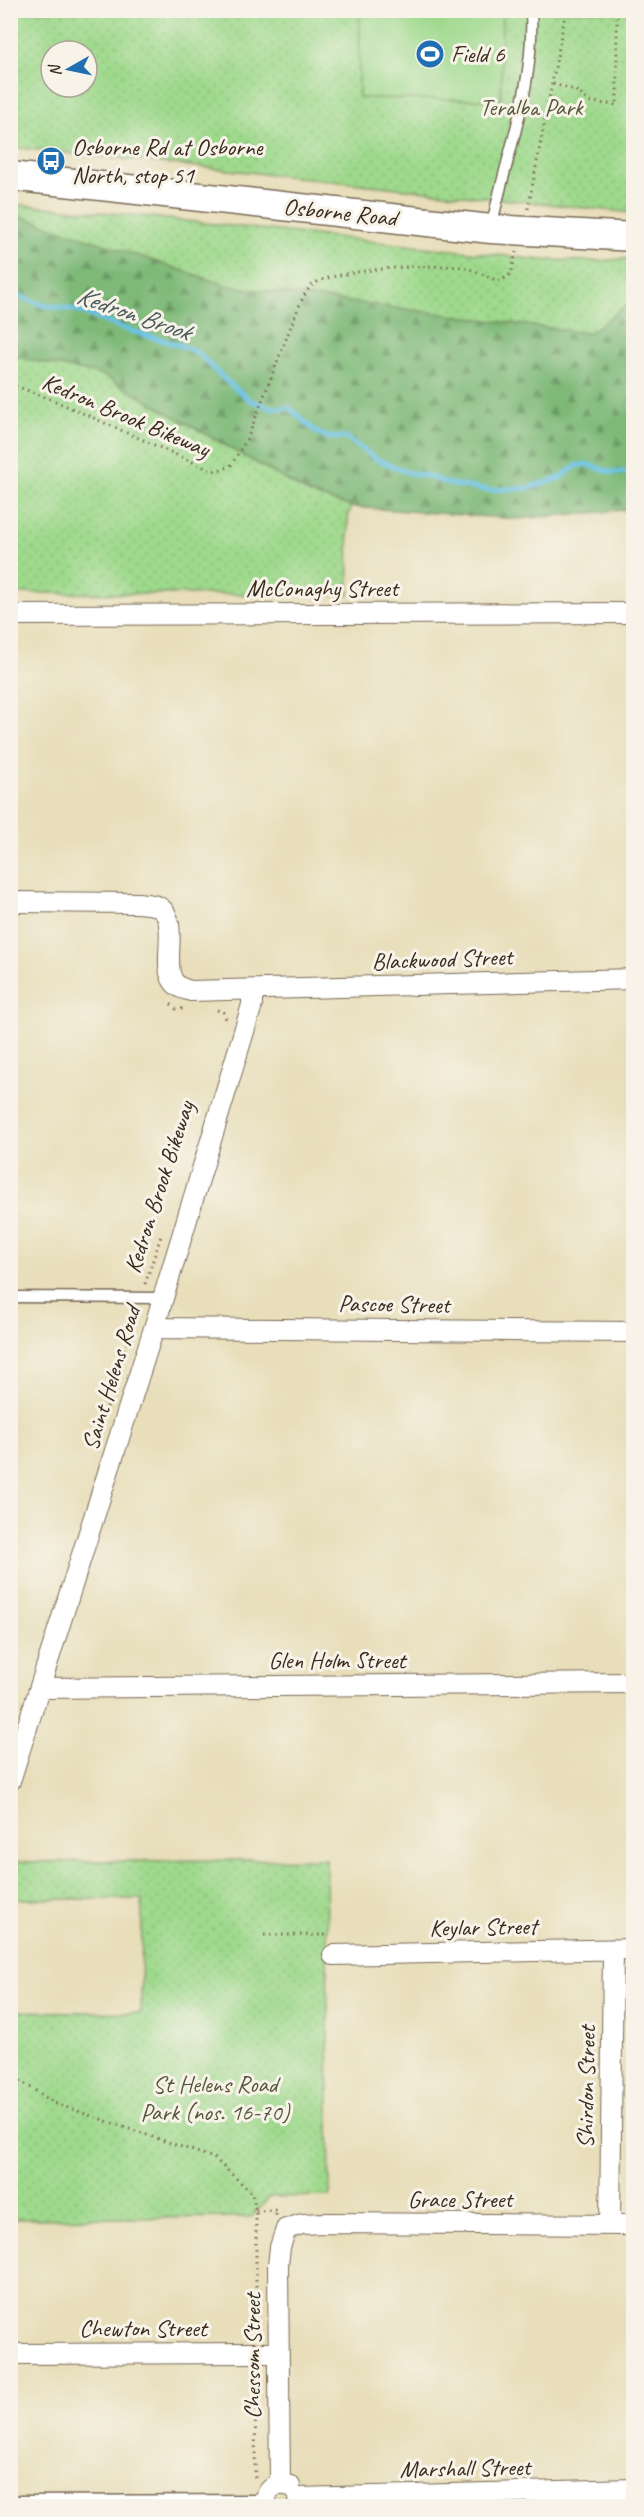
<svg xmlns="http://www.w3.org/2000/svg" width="644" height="2517" font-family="Caveat,sans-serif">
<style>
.forest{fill:url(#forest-firs);stroke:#5c724b;stroke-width:1.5}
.park{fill:url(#park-dots);stroke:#6c8255;stroke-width:1.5;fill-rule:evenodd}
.pitch{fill:#9ed98c;stroke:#6c8255;stroke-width:1.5}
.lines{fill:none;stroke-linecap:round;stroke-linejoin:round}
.stream{stroke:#69c2e6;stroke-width:5}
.lane-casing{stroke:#786955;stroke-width:13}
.street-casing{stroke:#786955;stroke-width:22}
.secondary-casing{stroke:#786955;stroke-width:31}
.path{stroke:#786955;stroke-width:3;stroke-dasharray:1.5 4.5;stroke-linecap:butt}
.lane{stroke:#fff;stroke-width:10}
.street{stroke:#fff;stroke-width:20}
.secondary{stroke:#fff;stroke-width:28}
.labels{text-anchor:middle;stroke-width:6;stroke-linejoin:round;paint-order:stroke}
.poi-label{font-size:24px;fill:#3b2a1e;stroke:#f7f3e8;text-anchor:start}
.park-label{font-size:24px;fill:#54563a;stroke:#f7f3e8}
.street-label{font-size:24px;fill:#3b2a1e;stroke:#f7f3e8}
.water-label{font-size:26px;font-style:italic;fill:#49585a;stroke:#f7f3e8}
</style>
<defs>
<pattern id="forest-firs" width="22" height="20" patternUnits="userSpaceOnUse" patternTransform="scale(1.5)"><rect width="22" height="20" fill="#7eb978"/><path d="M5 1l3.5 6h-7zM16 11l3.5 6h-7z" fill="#689762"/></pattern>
<pattern id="park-dots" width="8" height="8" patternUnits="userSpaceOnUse" patternTransform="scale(1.5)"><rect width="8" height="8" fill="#9ed98c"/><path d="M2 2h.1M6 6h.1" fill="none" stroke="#89ba78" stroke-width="1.8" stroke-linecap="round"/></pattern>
</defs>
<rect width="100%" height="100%" fill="#f7f3e8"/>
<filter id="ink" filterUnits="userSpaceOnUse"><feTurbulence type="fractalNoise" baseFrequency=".0167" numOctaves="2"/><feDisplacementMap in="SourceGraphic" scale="12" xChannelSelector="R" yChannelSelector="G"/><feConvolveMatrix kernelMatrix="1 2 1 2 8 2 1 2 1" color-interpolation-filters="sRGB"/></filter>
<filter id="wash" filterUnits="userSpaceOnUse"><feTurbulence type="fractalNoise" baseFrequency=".008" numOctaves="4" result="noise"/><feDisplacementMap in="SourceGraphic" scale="24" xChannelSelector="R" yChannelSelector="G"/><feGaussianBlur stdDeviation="1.35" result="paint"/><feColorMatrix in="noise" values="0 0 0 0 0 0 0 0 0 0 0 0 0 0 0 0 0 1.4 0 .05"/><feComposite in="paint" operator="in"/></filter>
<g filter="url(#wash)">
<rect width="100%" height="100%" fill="#e8deba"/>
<!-- forest -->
<path class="forest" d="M11 213 229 286 588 333 633 301V509L518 519 352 507 311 494 102 375 11 356Z"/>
<!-- park -->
<path class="park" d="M11 11H633V213L11 147ZM51 51H87V87H51Z
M11 204 132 215 542 260 597 261 633 258V301L588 333 229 286 11 213Z
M11 356 102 375 310 494 352 507 348 515 349 595 11 593Z
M326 1859 330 2196 270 2197 251 2217 11 2219V2011L141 2013 142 1899H11V1878L16 1862Z"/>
<!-- pitch -->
<path class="pitch" d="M360 11H502L501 100 359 98Z"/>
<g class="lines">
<!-- stream -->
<path class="stream" d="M10 292 42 305 76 310 122 328 185 347 199 354 223 378 251 401 272 408H290L316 432 326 437 347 438 374 458 409 473 427 476 449 484 487 490 528 488 560 478 576 466 585 464 611 472 634 473"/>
</g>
</g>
<g filter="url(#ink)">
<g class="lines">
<!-- lane casing -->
<g class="lane-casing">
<path id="lane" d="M491 229C506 154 535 88 531 10
M10 1297 162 1298
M10 2501 266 2500"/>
</g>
<!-- street casing -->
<g class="street-casing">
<path id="street" d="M10 615 634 613
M10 902 139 903C144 904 152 904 157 906 182 918 160 965 174 982 178 988 185 989 191 991L634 979
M154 1328 634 1332
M40 1688 634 1683
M10 1781 154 1328 252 1005V990
M333 1955 634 1949
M610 2225 613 1950
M10 2354 277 2353
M280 2484 278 2265 280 2247 286 2229 302 2224 324 2223 634 2225
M298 2498 634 2489
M267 2506C263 2491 275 2481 290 2486"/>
</g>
<!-- secondary casing -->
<g class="secondary-casing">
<path id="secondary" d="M10 176 491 229 634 237"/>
</g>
<!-- path -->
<path class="path" d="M553 84 575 90 590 102 617 105V10
M528 209 566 10
M10 384 53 400 213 471 230 467 248 437 295 316C300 305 304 291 314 284 335 269 434 264 461 267 475 269 487 278 500 281L511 274 516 252
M171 1004 176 1009H183
M217 1010 223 1012 227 1021
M145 1284 161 1236
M107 1407 137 1310
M264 1935H327
M10 2074 54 2103 214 2158 252 2193 256 2211V2287L259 2299
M256 2211 276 2210V2216
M256 2337 259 2320
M255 2478 256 2370"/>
<!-- lane -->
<use href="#lane" class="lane"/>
<!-- street -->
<use href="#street" class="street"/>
<!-- secondary -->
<use href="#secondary" class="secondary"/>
</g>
</g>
<!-- icons -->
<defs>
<g id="stadium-disc" transform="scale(1.5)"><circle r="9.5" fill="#1f6fb2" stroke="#f7f3e8"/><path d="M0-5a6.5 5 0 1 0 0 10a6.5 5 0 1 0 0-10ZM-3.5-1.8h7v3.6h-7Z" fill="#fff"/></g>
<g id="bus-disc" transform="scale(1.5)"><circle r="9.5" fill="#1f6fb2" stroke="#f7f3e8"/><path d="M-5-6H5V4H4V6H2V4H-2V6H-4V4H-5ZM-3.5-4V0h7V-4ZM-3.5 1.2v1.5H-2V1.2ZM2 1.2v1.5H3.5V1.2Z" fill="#fff"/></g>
</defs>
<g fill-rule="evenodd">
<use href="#stadium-disc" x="430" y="54"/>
<use href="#bus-disc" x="51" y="161"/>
</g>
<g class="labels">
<!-- poi labels -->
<g class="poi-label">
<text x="451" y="62">Field 6</text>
<text x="72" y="155">Osborne Rd at Osborne<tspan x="72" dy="28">North, stop 51</tspan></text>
</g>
<!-- park labels -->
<g class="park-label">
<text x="531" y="115">Teralba Park</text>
<text x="215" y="2092">St Helens Road<tspan x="215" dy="28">Park (nos. 16-70)</tspan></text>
</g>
<!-- street labels -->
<g class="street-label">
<text transform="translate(340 212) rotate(6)" y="8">Osborne Road</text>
<text transform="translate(126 415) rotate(23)" y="8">Kedron Brook Bikeway</text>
<text x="322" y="596">McConaghy Street</text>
<text transform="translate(442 959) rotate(-2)" y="8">Blackwood Street</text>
<text transform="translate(159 1187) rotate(-72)" y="8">Kedron Brook Bikeway</text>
<text transform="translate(394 1304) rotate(1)" y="8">Pascoe Street</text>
<text transform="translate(111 1378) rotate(-73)" y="8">Saint Helens Road</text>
<text x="337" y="1668">Glen Holm Street</text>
<text transform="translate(483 1927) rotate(-1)" y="8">Keylar Street</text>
<text transform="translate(586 2087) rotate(-89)" y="8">Shirdon Street</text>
<text x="460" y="2207">Grace Street</text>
<text x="143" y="2336">Chewton Street</text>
<text transform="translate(252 2356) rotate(-90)" y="8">Chessom Street</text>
<text transform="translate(465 2468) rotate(-1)" y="8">Marshall Street</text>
</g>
<!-- water labels -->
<g class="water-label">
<text transform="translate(134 313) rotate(19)" y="9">Kedron Brook</text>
</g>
</g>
<!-- margin -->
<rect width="644" height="2517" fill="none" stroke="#f7f3e8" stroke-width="36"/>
<!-- north arrow -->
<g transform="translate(69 69) rotate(261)"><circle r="28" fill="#f7f3e8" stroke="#aca397" stroke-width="1.5"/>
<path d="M0-4.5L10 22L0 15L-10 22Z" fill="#1f6fb2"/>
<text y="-9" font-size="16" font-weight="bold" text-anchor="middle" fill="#3b2a1e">N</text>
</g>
</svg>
